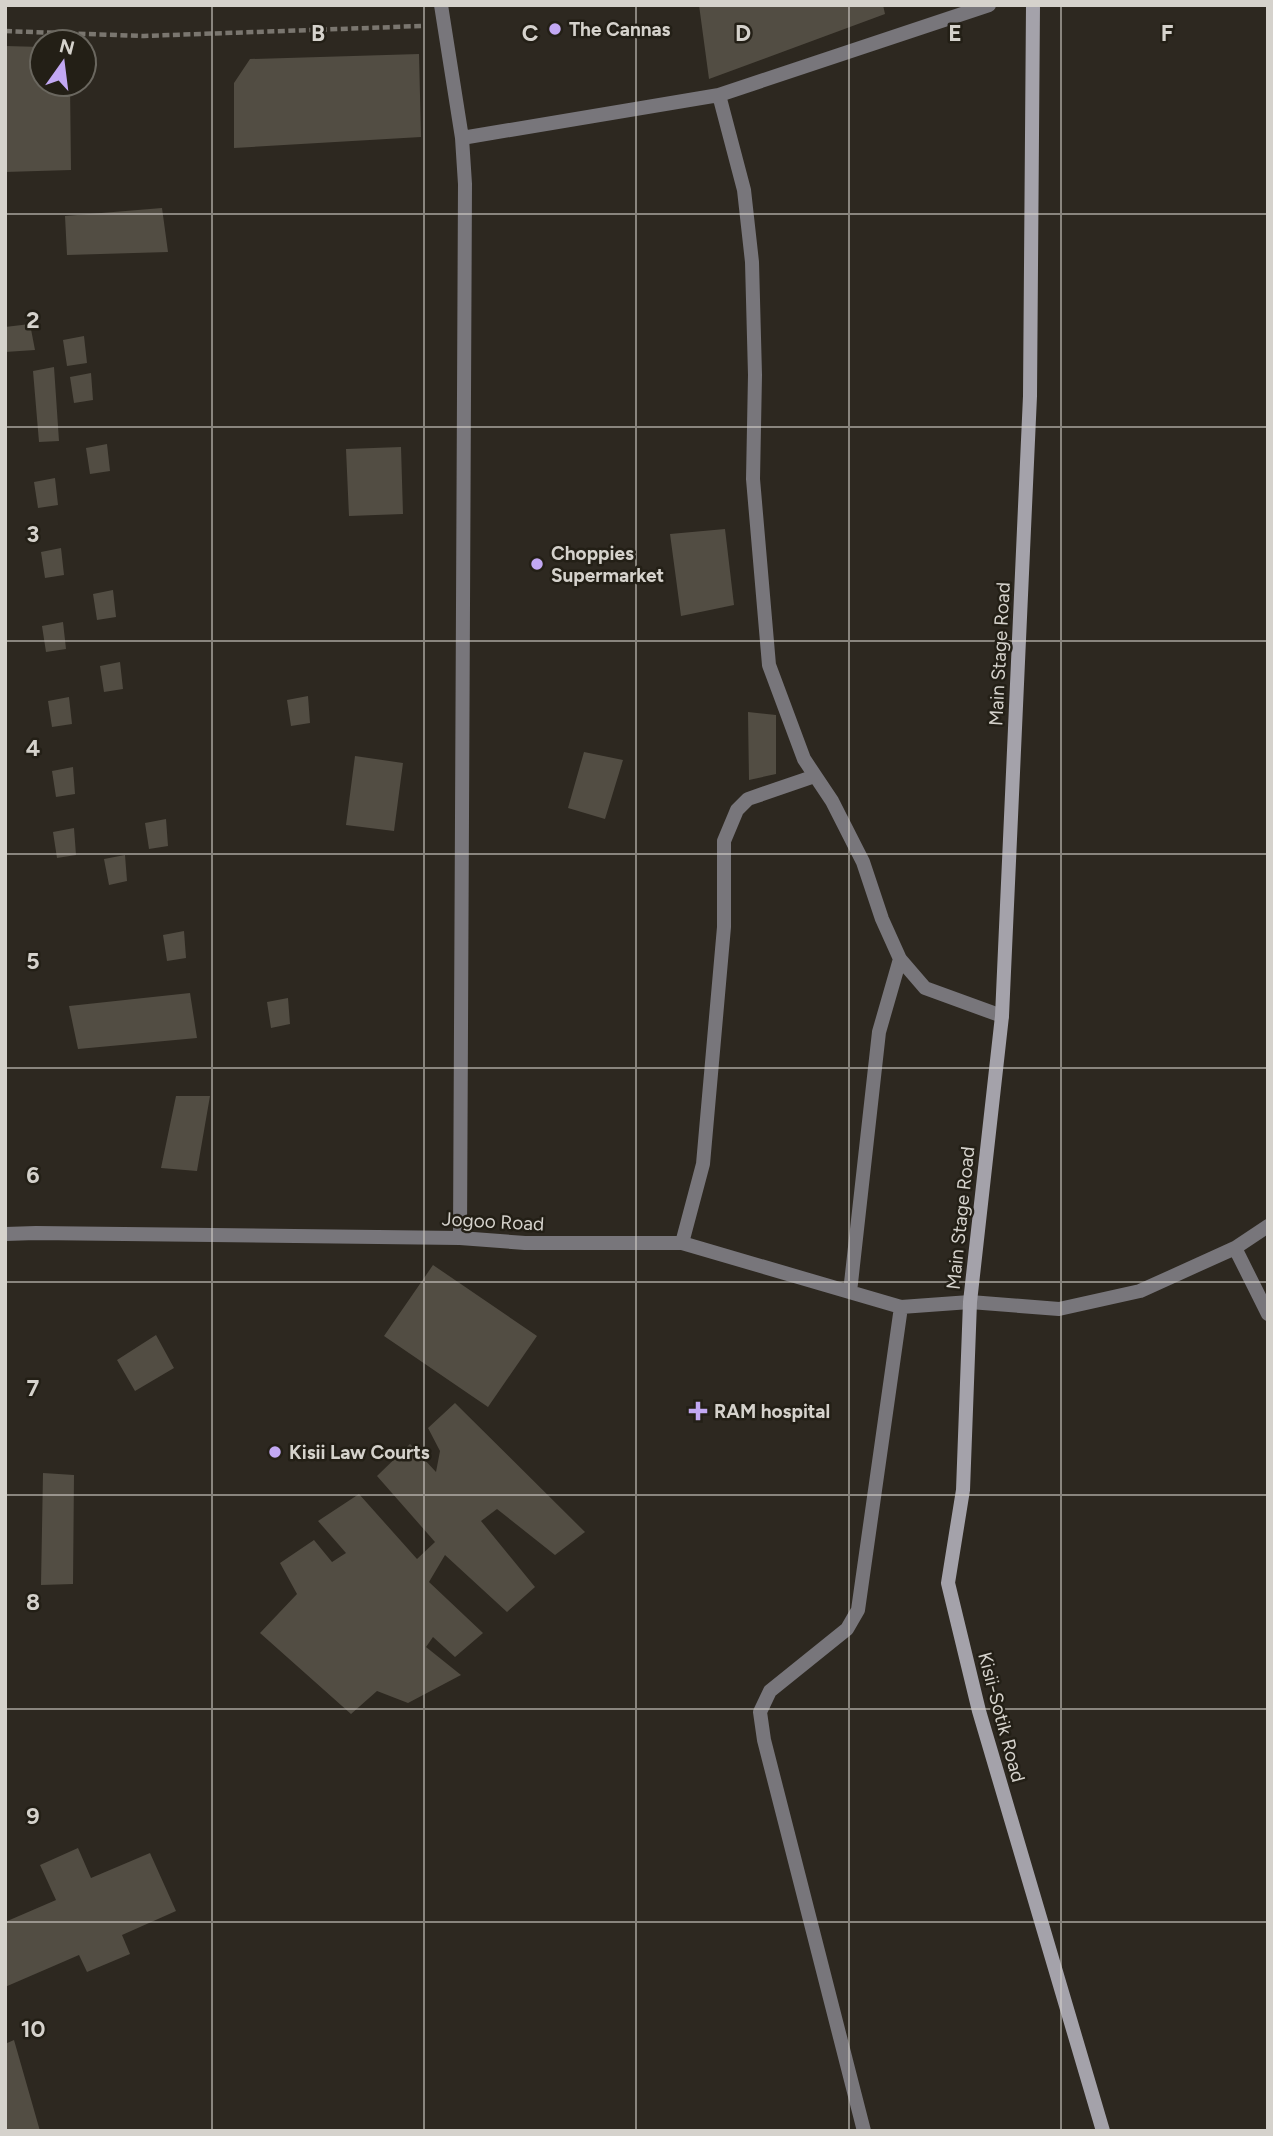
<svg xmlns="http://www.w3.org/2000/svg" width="1273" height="2136" font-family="Figtree,sans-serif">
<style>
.building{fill:#524d43}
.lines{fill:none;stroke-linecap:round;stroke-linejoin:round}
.path{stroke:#7a766f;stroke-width:4.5;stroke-dasharray:7 3.5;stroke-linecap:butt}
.street{stroke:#78767b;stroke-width:14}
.secondary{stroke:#a4a2aa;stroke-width:14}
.grid{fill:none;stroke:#d5d2cc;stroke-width:2;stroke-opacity:0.55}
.poi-dot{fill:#c2a8f3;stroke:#231f16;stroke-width:2.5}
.labels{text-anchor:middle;stroke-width:5;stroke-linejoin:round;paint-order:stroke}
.poi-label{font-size:19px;font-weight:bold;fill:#d5d2cc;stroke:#231f16;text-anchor:start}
.street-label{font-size:19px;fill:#d5d2cc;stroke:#231f16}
.grid-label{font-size:23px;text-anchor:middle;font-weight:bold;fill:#d5d2cc;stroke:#231f16;stroke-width:5;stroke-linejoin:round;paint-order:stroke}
</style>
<rect width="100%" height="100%" fill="#2d2820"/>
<!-- building -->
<path class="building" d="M699 5H883L885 14 709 79Z
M5 46 42 47V84H70L71 170 5 172Z
M419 54 421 137 234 148V83L250 59Z
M162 208 168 252 67 255 65 216Z
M30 324 35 350 5 352V327Z
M84 336 87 363 67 366 63 340Z
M54 367 59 441 39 442 33 371Z
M91 373 93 400 74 403 70 377Z
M107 444 110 471 90 474 86 448Z
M401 447 403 514 349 516 346 449Z
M55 478 58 505 38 508 34 482Z
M725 529 734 605 681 616 670 534Z
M61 548 64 575 45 578 41 552Z
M113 590 116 617 97 620 93 594Z
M63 622 66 649 46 652 42 626Z
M120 662 123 689 104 692 100 666Z
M308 696 310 723 291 726 287 700Z
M69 697 72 724 52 727 48 701Z
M748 712 776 715V774L749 780Z
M584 752 623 760 605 819 568 808Z
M355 756 403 763 394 831 346 825Z
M73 767 75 794 56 797 52 771Z
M166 819 168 846 149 849 145 823Z
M74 828 76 855 57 858 53 832Z
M125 855 127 881 109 885 104 859Z
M184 931 186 958 167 961 163 935Z
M190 993 197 1038 78 1049 69 1006Z
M288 998 290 1024 271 1028 267 1002Z
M176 1096H210L197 1171 161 1168Z
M433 1265 537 1336 488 1407 384 1336Z
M156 1335 174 1368 135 1391 117 1360Z
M455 1403 585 1532 555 1555 497 1509 481 1521 535 1587 507 1612 445 1555 429 1582 483 1633 455 1657 433 1637 426 1647 461 1675 408 1703 377 1691 351 1714 260 1633 297 1594 280 1563 314 1540 332 1562 346 1553 318 1521 359 1494 417 1559 435 1542 377 1476 410 1444 436 1472 440 1451 428 1428Z
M43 1473 74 1475 73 1584 41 1585Z
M78 1848 91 1878 150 1853 176 1911 122 1935 130 1954 87 1972 79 1955 5 1987V1922L56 1900 40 1865Z
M14 2040 40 2131H5V2044Z"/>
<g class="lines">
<!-- path -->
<path class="path" d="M5 31 144 36 421 26"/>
<!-- street -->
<path class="street" d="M441 5 462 138 465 184 460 1238
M719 95 744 190 752 262 755 375 753 479 769 665 804 759 832 801 863 862 882 919 900 959 925 988 1002 1016
M462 138 719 95 989 5
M5 1234 36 1233 460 1238 525 1243H682L901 1307 970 1302 1059 1309 1140 1291 1235 1248 1268 1226
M682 1243 703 1164 724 927V841L737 810 748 799 815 776
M1235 1248 1268 1314
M850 1292 879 1032 900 959
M864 2131 764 1740 760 1712 770 1691 847 1629 858 1610 901 1307"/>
<!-- secondary -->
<path class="secondary" d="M1033 5 1030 396 1002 1016 970 1302 963 1490 948 1583 979 1711 1103 2131"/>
</g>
<!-- grid -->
<path class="grid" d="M212 5V2131M424 5V2131M636 5V2131M849 5V2131M1061 5V2131M5 214H1268M5 427H1268M5 641H1268M5 854H1268M5 1068H1268M5 1282H1268M5 1495H1268M5 1709H1268M5 1922H1268"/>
<!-- markers -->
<g class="poi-dot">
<circle cx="555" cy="29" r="7"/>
<circle cx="537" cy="564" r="7"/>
<path d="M694.5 1400.5h7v7h7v7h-7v7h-7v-7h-7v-7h7z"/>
<circle cx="275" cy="1452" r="7"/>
</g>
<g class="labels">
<!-- poi labels -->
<g class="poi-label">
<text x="569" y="36">The Cannas</text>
<text x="551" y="560">Choppies<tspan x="551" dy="22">Supermarket</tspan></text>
<text x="714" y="1418">RAM hospital</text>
<text x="289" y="1459">Kisii Law Courts</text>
</g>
<!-- street labels -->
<g class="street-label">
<text transform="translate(999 654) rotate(-87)" y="7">Main Stage Road</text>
<text transform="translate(960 1218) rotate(-84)" y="7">Main Stage Road</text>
<text transform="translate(493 1221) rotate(3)" y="7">Jogoo Road</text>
<text transform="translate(1002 1717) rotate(75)" y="7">Kisii-Sotik Road</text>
</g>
</g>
<g class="grid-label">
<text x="318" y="41">B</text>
<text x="530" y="41">C</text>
<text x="743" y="41">D</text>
<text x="955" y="41">E</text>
<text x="1167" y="41">F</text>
<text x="33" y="328">2</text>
<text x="33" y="542">3</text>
<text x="33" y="756">4</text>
<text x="33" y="969">5</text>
<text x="33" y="1183">6</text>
<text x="33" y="1396">7</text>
<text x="33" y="1610">8</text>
<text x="33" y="1824">9</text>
<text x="33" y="2037">10</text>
</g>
<!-- border -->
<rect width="1273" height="2136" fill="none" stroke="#d5d2cc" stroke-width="14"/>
<!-- north arrow -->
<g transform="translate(63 63) rotate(14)"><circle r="33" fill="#231f16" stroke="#6a675f" stroke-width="2"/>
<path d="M0-5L12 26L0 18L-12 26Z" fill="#c2a8f3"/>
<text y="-10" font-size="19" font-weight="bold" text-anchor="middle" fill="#d5d2cc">N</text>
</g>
</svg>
